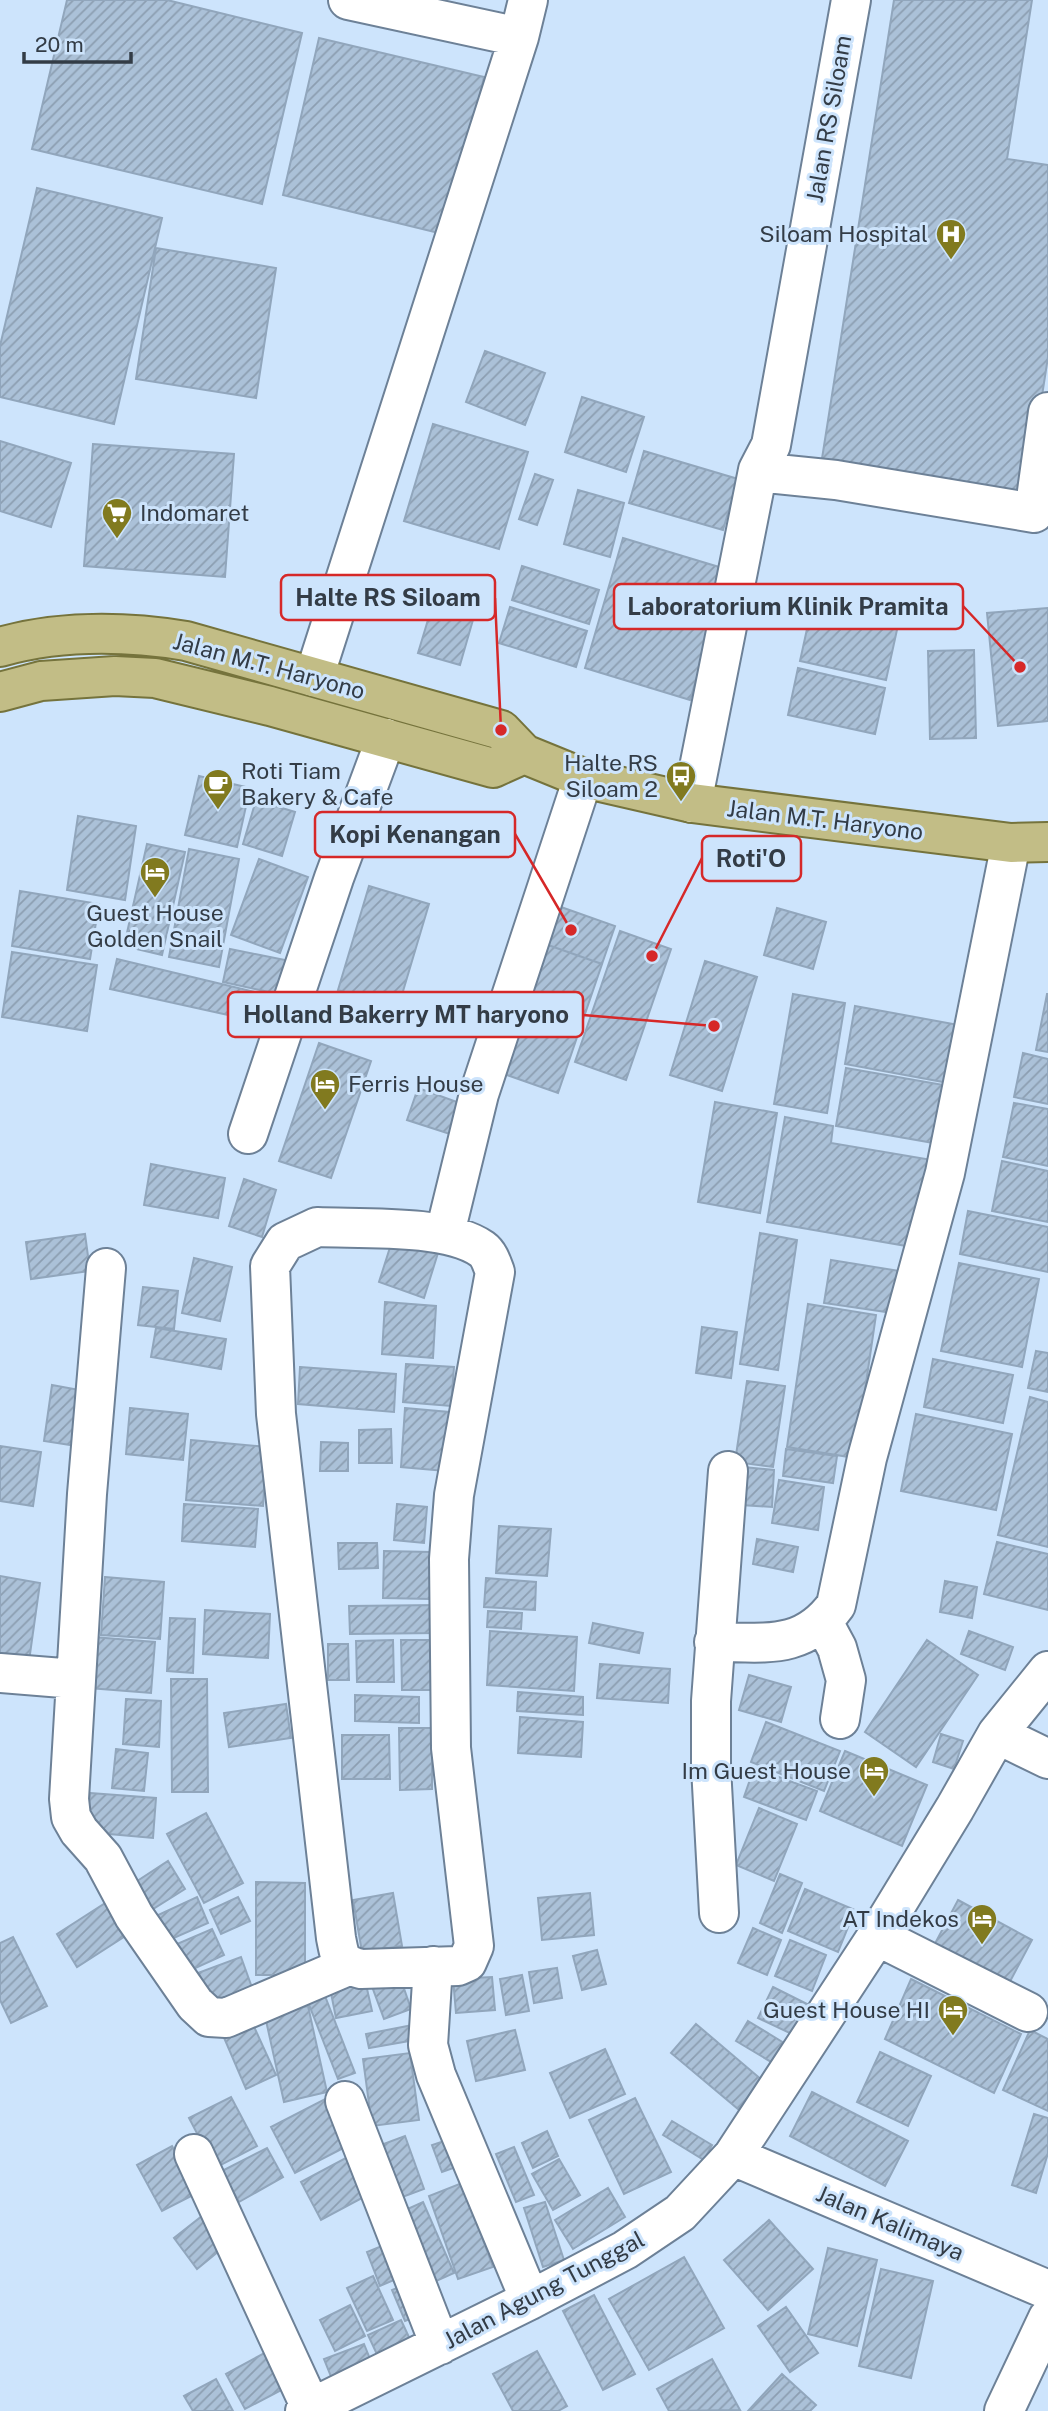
<svg xmlns="http://www.w3.org/2000/svg" width="1048" height="2411" font-family="'Public Sans',sans-serif">
<style>
.building{fill:url(#building-hatch);stroke:#91a6bc;stroke-width:2}
.lines{fill:none;stroke-linecap:round;stroke-linejoin:round}
.minor-casing{stroke:#6d8197;stroke-width:42}
.major-casing{stroke:#75733c;stroke-width:42}
.minor{stroke:#fff;stroke-width:38}
.major{stroke:#c2bd86;stroke-width:38}
.labels{text-anchor:middle;stroke-width:6;stroke-linejoin:round;paint-order:stroke}
.street-label{font-size:23px;fill:#333c46;stroke:#cde4fc}
.poi-label{font-size:23px;fill:#333c46;stroke:#cde4fc;text-anchor:end}
.leader{fill:none;stroke:#d62828;stroke-width:2.5}
.callout-dot{fill:#d62828;stroke:#cde4fc;stroke-width:2.5}
.callout{fill:#cde4fc;stroke:#d62828;stroke-width:2.5}
.callout-label{font-size:24px;text-anchor:middle;font-weight:bold;fill:#333c46}
</style>
<defs>
<pattern id="building-hatch" width="6" height="6" patternUnits="userSpaceOnUse" patternTransform="scale(1.75)"><rect width="6" height="6" fill="#abc1d8"/><path d="M-1 1l2-2M0 6l6-6M5 7l2-2" fill="none" stroke="#8c9eb1"/></pattern>
</defs>
<rect width="100%" height="100%" fill="#cde4fc"/>
<!-- building -->
<path class="building" d="M67 0H167L302 33 262 204 32 149Z
M894 0H1032L1007 159 1048 165V357L1026 499 821 465Z
M319 38 484 77 447 235 283 195Z
M37 188 162 218 114 424 0 397V346Z
M156 248 276 268 256 398 136 379Z
M485 351 545 373 525 425 466 402Z
M582 397 644 417 626 472 565 452Z
M433 424 528 452 499 549 404 521Z
M0 441 71 463 51 527 0 511Z
M93 444 234 454 225 577 84 566Z
M644 451 738 479 723 530 629 503Z
M535 474 553 480 537 525 519 519Z
M578 490 624 503 610 557 564 544Z
M623 538 729 570 690 700 585 668Z
M522 566 599 590 589 624 512 600Z
M440 580 481 592 460 665 418 653Z
M814 597 900 616 886 680 800 661Z
M510 607 587 631 576 667 499 643Z
M1048 608V721L998 726 987 613Z
M974 650 976 738 930 739 928 651Z
M798 668 885 688 875 734 788 715Z
M199 776 250 788 237 847 185 835Z
M256 800 295 812 282 856 243 844Z
M78 816 136 826 125 900 67 890Z
M147 844 185 852 162 955 124 946Z
M189 849 239 859 219 967 169 957Z
M259 859 308 877 280 953 231 935Z
M369 886 429 904 398 1008 338 990Z
M20 891 99 904 90 959 12 946Z
M561 907 615 926 602 964 548 945Z
M777 908 826 922 813 969 764 955Z
M620 931 671 949 626 1080 575 1062Z
M548 945 602 964 558 1093 504 1074Z
M230 949 290 961 283 995 223 982Z
M12 952 97 965 87 1031 2 1017Z
M117 959 284 999 278 1026 110 989Z
M705 961 757 977 722 1091 670 1075Z
M793 994 845 1003 827 1113 774 1104Z
M1047 994H1048V1052L1036 1050Z
M855 1006 964 1026 954 1084 845 1064Z
M319 1043 371 1061 331 1178 279 1161Z
M1023 1053 1048 1059V1104L1014 1097Z
M846 1068 955 1087 945 1145 836 1126Z
M418 1088 460 1103 450 1134 407 1120Z
M715 1102 777 1113 760 1213 698 1202Z
M1014 1103 1048 1109V1166L1003 1157Z
M785 1117 833 1126 831 1143 932 1160 918 1248 767 1222Z
M1002 1161 1048 1171V1222L992 1211Z
M151 1164 225 1178 218 1218 144 1205Z
M244 1179 276 1190 262 1237 229 1226Z
M968 1211 1048 1227V1272L960 1254Z
M760 1233 797 1240 778 1370 740 1364Z
M85 1234 90 1271 31 1279 26 1242Z
M393 1238 438 1253 424 1298 379 1282Z
M194 1258 232 1267 220 1321 182 1313Z
M831 1260 906 1272 900 1314 824 1303Z
M959 1263 1039 1279 1022 1367 941 1351Z
M143 1287 178 1291 174 1329 138 1325Z
M385 1302 436 1306 433 1358 382 1354Z
M808 1304 876 1315 855 1458 787 1447Z
M702 1327 737 1332 731 1378 696 1373Z
M156 1328 226 1339 221 1369 151 1357Z
M1036 1351 1048 1353V1392L1028 1388Z
M933 1359 1013 1375 1003 1423 924 1407Z
M406 1364 454 1367 451 1406 403 1402Z
M300 1367 396 1374 394 1412 298 1404Z
M747 1381 785 1386 773 1467 735 1462Z
M52 1385 85 1391 77 1446 44 1441Z
M1030 1397 1048 1402V1547L998 1535Z
M130 1408 188 1414 183 1460 126 1454Z
M405 1408 449 1412 445 1471 401 1467Z
M916 1414 1012 1434 996 1510 901 1491Z
M391 1429 392 1463H359V1430Z
M191 1440 267 1447 263 1506 186 1500Z
M321 1442 348 1443V1471H320Z
M0 1446 41 1452 33 1506 0 1501Z
M786 1449 837 1456 833 1483 783 1476Z
M743 1467 774 1470 772 1507 741 1505Z
M779 1480 824 1487 818 1530 772 1523Z
M184 1504 258 1509 255 1547 182 1541Z
M397 1504 427 1507 424 1543 394 1540Z
M499 1526 551 1529 547 1576 496 1573Z
M757 1539 798 1547 793 1572 753 1564Z
M997 1542 1048 1554V1610L984 1594Z
M338 1543H377L378 1568 339 1569Z
M384 1551 431 1552 430 1599 383 1598Z
M0 1576 40 1583 29 1661 0 1656Z
M105 1577 164 1582 160 1639 101 1635Z
M486 1578 536 1582 535 1610 484 1607Z
M945 1581 977 1587 972 1618 940 1612Z
M438 1605V1633L350 1634 349 1606Z
M205 1610 270 1614 268 1658 203 1654Z
M488 1611 522 1613 521 1629 487 1627Z
M170 1618 195 1619 193 1673 167 1671Z
M593 1623 643 1633 639 1653 589 1643Z
M490 1631 577 1637 574 1691 487 1685Z
M969 1631 1013 1647 1005 1670 961 1654Z
M93 1637 155 1642 151 1693 89 1688Z
M393 1640 394 1682H357L356 1641Z
M401 1640H436V1690H402Z
M927 1640 978 1675 916 1767 865 1732Z
M328 1644H348L349 1680H328Z
M600 1664 670 1669 668 1703 597 1698Z
M749 1675 791 1687 781 1722 739 1710Z
M171 1679H207L208 1792H172Z
M518 1692 583 1697V1715L517 1711Z
M355 1695 419 1697V1723L355 1721Z
M126 1699 161 1701 159 1747 123 1744Z
M286 1704 291 1738 229 1747 224 1713Z
M520 1717 583 1722 581 1757 518 1753Z
M766 1722 840 1751 824 1791 751 1762Z
M399 1728H432V1789L400 1790Z
M941 1734 963 1741 954 1769 933 1762Z
M342 1735H389L390 1779H342Z
M116 1749 148 1753 144 1791 112 1788Z
M845 1751 927 1785 902 1846 820 1811Z
M754 1768 817 1791 806 1820 744 1797Z
M90 1793 156 1798 153 1838 87 1832Z
M759 1808 797 1824 774 1881 736 1865Z
M206 1813 243 1883 204 1903 167 1834Z
M168 1861 185 1889 145 1914 128 1887Z
M780 1874 802 1883 782 1933 760 1923Z
M256 1882 305 1883V1975H256Z
M805 1889 855 1910 838 1952 788 1931Z
M393 1893 402 1946 362 1952 353 1900Z
M590 1893 594 1935 542 1940 538 1898Z
M197 1897 208 1923 167 1941 156 1916Z
M238 1897 250 1921 221 1934 210 1910Z
M958 1900 1032 1940 1005 1991 931 1951Z
M107 1902 127 1935 77 1967 57 1934Z
M753 1928 781 1940 767 1975 738 1963Z
M212 1929 224 1955 189 1971 177 1944Z
M13 1937 47 2006 11 2023 0 2000V1943Z
M790 1940 826 1955 812 1991 775 1976Z
M597 1950 606 1984 582 1990 573 1956Z
M241 1957 255 1996 211 2013 195 1974Z
M557 1968 562 1998 534 2003 529 1972Z
M398 1971 411 2009 384 2019 370 1981Z
M522 1975 529 2011 506 2015 500 1979Z
M492 1977 495 2010 456 2013 453 1979Z
M911 1979 1021 2034 994 2093 885 2039Z
M365 1980 372 2011 336 2018 330 1988Z
M773 1987 809 2005 794 2035 758 2018Z
M325 1996 355 2073 338 2079 308 2002Z
M308 2006 327 2092 284 2102 265 2016Z
M251 2020 276 2075 246 2089 222 2033Z
M748 2021 789 2046 778 2066 736 2041Z
M418 2024 421 2039 369 2048 366 2034Z
M696 2024 762 2080 738 2109 671 2053Z
M515 2030 525 2070 476 2081 467 2041Z
M1030 2030 1048 2039V2111L1003 2090Z
M605 2049 625 2094 570 2118 550 2073Z
M880 2052 931 2076 908 2126 857 2102Z
M410 2053 419 2120 372 2126 363 2059Z
M812 2092 908 2141 885 2186 790 2136Z
M331 2096 355 2142 295 2173 271 2127Z
M231 2097 257 2146 215 2168 189 2118Z
M635 2098 671 2172 624 2194 589 2120Z
M1034 2114 1048 2118V2153L1036 2193 1012 2185Z
M672 2121 712 2145 704 2160 663 2135Z
M547 2131 558 2156 533 2168 522 2143Z
M405 2136 424 2189 397 2199 378 2146Z
M453 2138 462 2165 442 2172 432 2145Z
M172 2146 197 2193 162 2211 137 2165Z
M514 2147 534 2195 516 2202 496 2154Z
M267 2148 283 2177 239 2202 222 2171Z
M355 2153 375 2191 321 2220 301 2182Z
M559 2159 580 2195 553 2210 532 2174Z
M462 2183 493 2267 458 2279 429 2196Z
M608 2188 625 2217 573 2249 555 2220Z
M423 2202 454 2273 434 2282 403 2211Z
M545 2202 564 2260 543 2267 524 2208Z
M202 2216 225 2246 197 2269 174 2238Z
M769 2220 813 2269 768 2310 724 2260Z
M394 2241 408 2274 380 2286 367 2252Z
M828 2248 877 2260 857 2346 808 2334Z
M684 2257 724 2328 649 2370 609 2299Z
M881 2269 933 2281 911 2378 859 2366Z
M373 2276 393 2320 367 2331 347 2288Z
M409 2283 423 2314 405 2321 392 2290Z
M594 2295 635 2374 603 2390 563 2311Z
M350 2305 365 2336 335 2351 320 2320Z
M786 2307 818 2353 790 2372 758 2326Z
M401 2320 414 2348 381 2363 368 2335Z
M364 2344 372 2364 332 2379 324 2359Z
M268 2351 287 2387 245 2409 226 2374Z
M537 2351 567 2406 558 2411H513L493 2374Z
M712 2359 740 2410 669 2411 657 2389Z
M782 2374 816 2405 810 2411H748Z
M216 2379 233 2411H193L184 2396Z"/>
<g class="lines">
<!-- minor casing -->
<g class="minor-casing">
<path id="minor" d="M348 0 519 37
M777 474 836 480 1034 513 1048 412
M314 677 519 37 528 0
M692 803 758 470 771 445 851 0
M248 1134 334 878 386 738
M317 1227C362 1229 446 1224 482 1249 489 1254 492 1264 495 1272L454 1495 449 1559 451 1748 474 1946 467 1962 458 1966 361 1969C340 1964 340 1958 336 1938L276 1414 270 1266 285 1242Z
M445 1233 479 1094 583 778
M106 1268 87 1494 69 1799 71 1817 79 1831 103 1858 134 1916 195 2004 209 2017 226 2018 348 1966
M823 1622 837 1648 846 1680 840 1719
M714 1642C764 1642 803 1651 836 1605L867 1458 945 1173 1011 843
M0 1673 75 1679
M997 1734 1048 1759
M719 1913 711 1767V1701L728 1471
M877 1936 1028 2012
M433 1966 428 2045 436 2075 530 2300
M345 2101 440 2345
M194 2154 311 2408
M733 2156 1048 2290
M305 2411 530 2300 625 2250 680 2213 733 2156 877 1936 955 1808 997 1734 1048 1671
M1004 2411 1048 2318"/>
</g>
<!-- major casing -->
<g class="major-casing">
<path id="major" d="M0 647C61 630 124 631 186 641L501 730 524 754 583 778 692 803 1011 843 1048 842
M0 692 41 681 115 676 155 678 270 706 493 768 524 754"/>
</g>
<!-- minor -->
<use href="#minor" class="minor"/>
<!-- major -->
<use href="#major" class="major"/>
</g>
<!-- icons -->
<defs>
<g id="hospital-pin" transform="scale(1.575)"><path d="M0 17L-7.5 6A9.5 9.5 0 1 1 7.5 6Z" fill="#817a1f" stroke="#cde4fc"/><path d="M-5-5h3v3.5h4V-5h3V5h-3V1.5h-4V5h-3Z" fill="#fff"/></g>
<g id="supermarket-pin" transform="scale(1.575)"><path d="M0 17L-7.5 6A9.5 9.5 0 1 1 7.5 6Z" fill="#817a1f" stroke="#cde4fc"/><path d="M-6-5.5h2.5l.6 2H6L4.5 2H-2.5L-4.4-4H-6ZM-1.5 3.2a1.3 1.3 0 1 0 .1 0ZM3 3.2a1.3 1.3 0 1 0 .1 0Z" fill="#fff"/></g>
<g id="bus-pin" transform="scale(1.575)"><path d="M0 17L-7.5 6A9.5 9.5 0 1 1 7.5 6Z" fill="#817a1f" stroke="#cde4fc"/><path d="M-5-6H5V4H4V6H2V4H-2V6H-4V4H-5ZM-3.5-4V0h7V-4ZM-3.5 1.2v1.5H-2V1.2ZM2 1.2v1.5H3.5V1.2Z" fill="#fff"/></g>
<g id="cafe-pin" transform="scale(1.575)"><path d="M0 17L-7.5 6A9.5 9.5 0 1 1 7.5 6Z" fill="#817a1f" stroke="#cde4fc"/><path d="M-5.5-4.5H6V0H3Q3 3.5 0 3.5H-2.5Q-5.5 3.5-5.5 0ZM3-3.2v2h1.7v-2ZM-6 4.5H4V6H-6Z" fill="#fff"/></g>
<g id="hotel-pin" transform="scale(1.575)"><path d="M0 17L-7.5 6A9.5 9.5 0 1 1 7.5 6Z" fill="#817a1f" stroke="#cde4fc"/><path d="M-6-4.5h1.5V1H6V5H4.5V3h-9V5H-6ZM-4 0a1.8 1.8 0 1 1 3.6 0ZM.5 0V-2.5h3Q6-2.5 6 0Z" fill="#fff"/></g>
</defs>
<g fill-rule="evenodd">
<use href="#hospital-pin" x="951" y="234"/>
<use href="#supermarket-pin" x="117" y="513"/>
<use href="#bus-pin" x="681" y="776"/>
<use href="#cafe-pin" x="218" y="784"/>
<use href="#hotel-pin" x="155" y="872"/>
<use href="#hotel-pin" x="325" y="1084"/>
<use href="#hotel-pin" x="874" y="1771"/>
<use href="#hotel-pin" x="982" y="1919"/>
<use href="#hotel-pin" x="953" y="2010"/>
</g>
<g class="labels">
<!-- street labels -->
<g class="street-label">
<text transform="translate(829 119) rotate(-80)" y="8">Jalan RS Siloam</text>
<text transform="translate(269 666) rotate(15)" y="8">Jalan M.T. Haryono</text>
<text transform="translate(825 820) rotate(7)" y="8">Jalan M.T. Haryono</text>
<text transform="translate(890 2223) rotate(23)" y="8">Jalan Kalimaya</text>
<text transform="translate(544 2290) rotate(-28)" y="8">Jalan Agung Tunggal</text>
</g>
<!-- poi labels -->
<g class="poi-label">
<text x="928" y="242">Siloam Hospital</text>
<text x="140" y="521" text-anchor="start">Indomaret</text>
<text x="658" y="771">Halte RS<tspan x="658" dy="26">Siloam 2</tspan></text>
<text x="241" y="779" text-anchor="start">Roti Tiam<tspan x="241" dy="26">Bakery &amp; Cafe</tspan></text>
<text x="155" y="921" text-anchor="middle">Guest House<tspan x="155" dy="26">Golden Snail</tspan></text>
<text x="348" y="1092" text-anchor="start">Ferris House</text>
<text x="851" y="1779">Im Guest House</text>
<text x="959" y="1927">AT Indekos</text>
<text x="930" y="2018">Guest House HI</text>
</g>
</g>
<!-- callouts -->
<path class="leader" d="M501 730L495 598M1020 667L963 606M571 930L515 834M652 956L702 858M714 1026L583 1015"/>
<g class="callout-dot">
<circle cx="501" cy="730" r="7"/>
<circle cx="1020" cy="667" r="7"/>
<circle cx="571" cy="930" r="7"/>
<circle cx="652" cy="956" r="7"/>
<circle cx="714" cy="1026" r="7"/>
</g>
<g class="callout">
<rect x="281" y="575" width="214" height="45" rx="7"/>
<rect x="614" y="584" width="349" height="45" rx="7"/>
<rect x="315" y="812" width="200" height="45" rx="7"/>
<rect x="702" y="836" width="99" height="45" rx="7"/>
<rect x="228" y="992" width="355" height="45" rx="7"/>
</g>
<g class="callout-label">
<text x="388" y="606">Halte RS Siloam</text>
<text x="788" y="615">Laboratorium Klinik Pramita</text>
<text x="415" y="843">Kopi Kenangan</text>
<text x="751" y="867">Roti'O</text>
<text x="406" y="1023">Holland Bakerry MT haryono</text>
</g>
<!-- scale -->
<path d="M24 52v10h107v-10" fill="none" stroke="#333c46" stroke-width="3.5"/>
<text x="35" y="52" font-size="21" fill="#333c46" stroke="#cde4fc" stroke-width="5" paint-order="stroke">20 m</text>
</svg>
